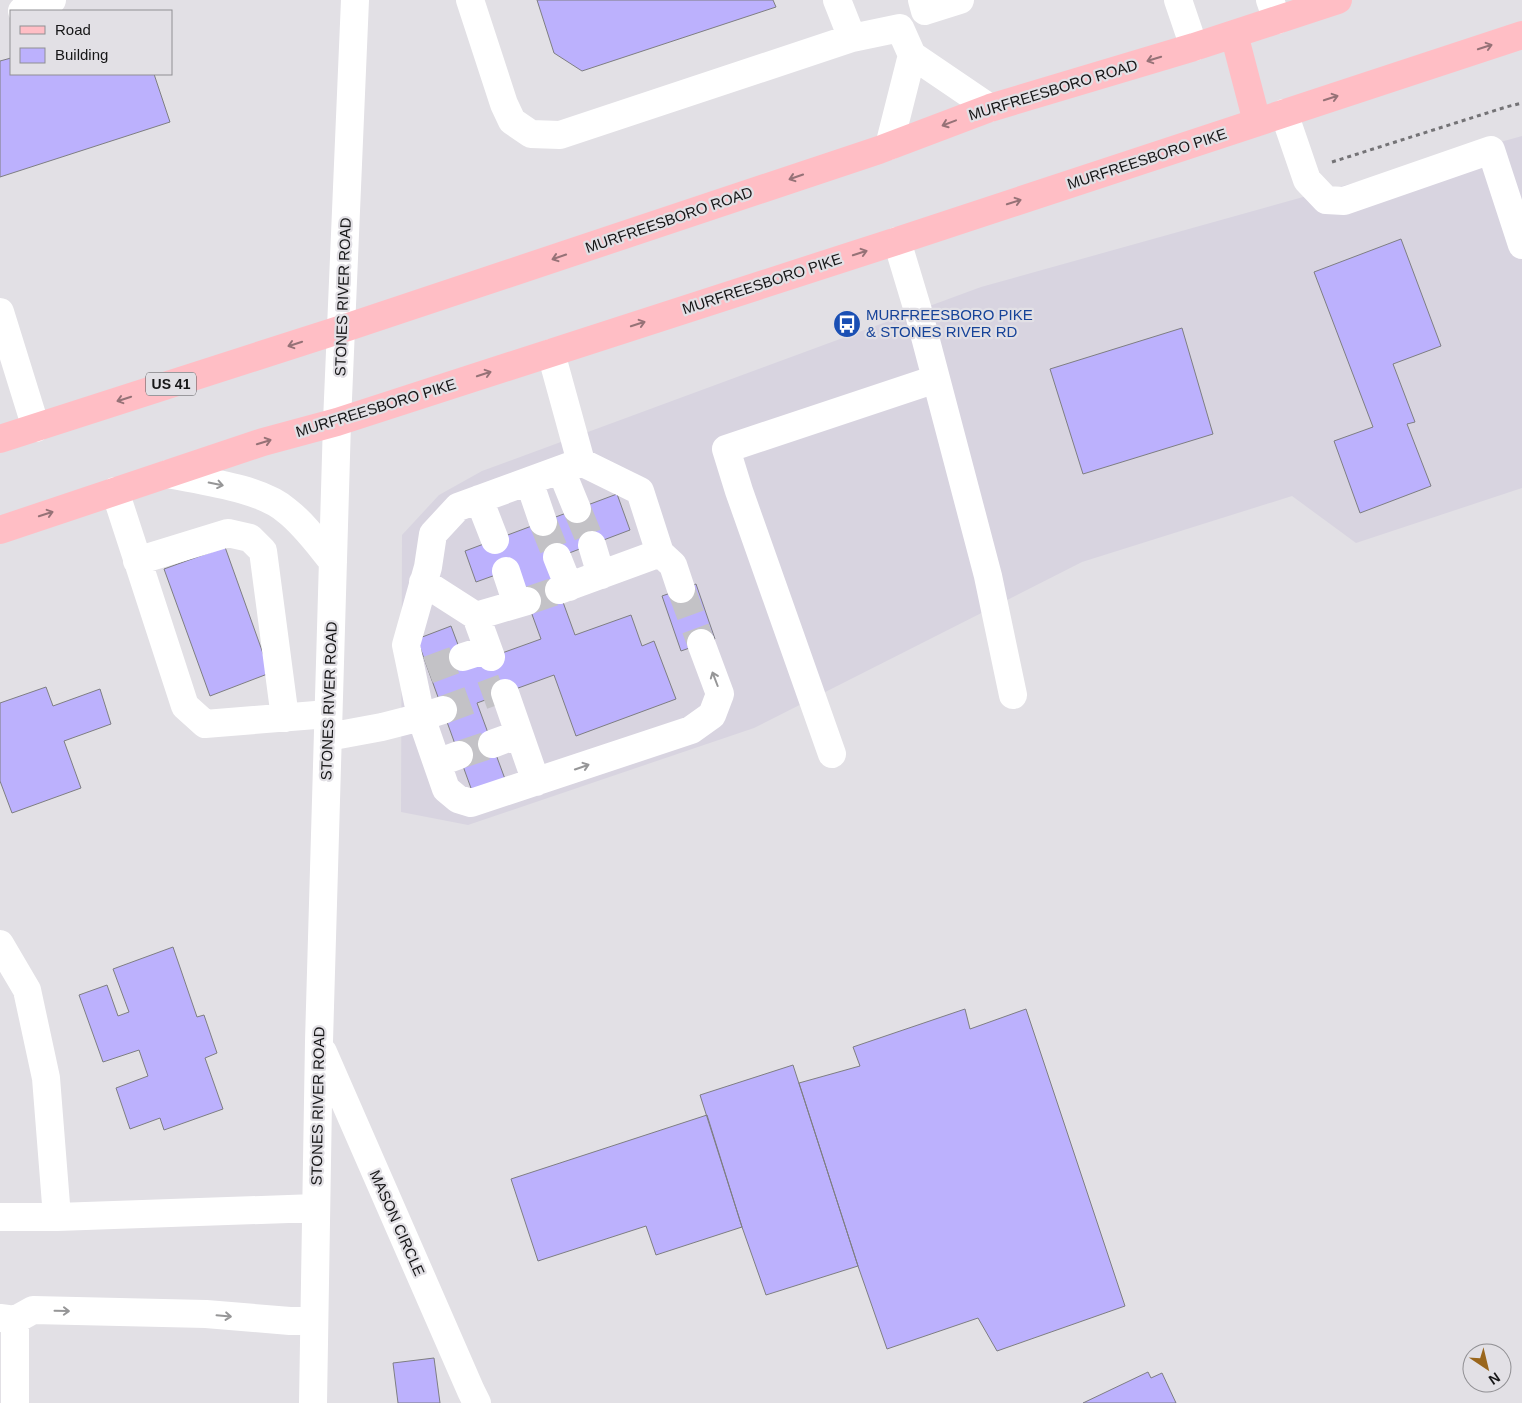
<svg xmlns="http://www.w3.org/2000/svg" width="1522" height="1403" font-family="Arial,sans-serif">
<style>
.built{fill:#d8d4e0}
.building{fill:#bcb1fd;stroke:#7e7e82}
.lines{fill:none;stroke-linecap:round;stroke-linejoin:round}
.minor-tunnel{stroke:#c3c2c6;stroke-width:28;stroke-dasharray:28 14;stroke-linecap:butt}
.path{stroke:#747376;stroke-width:3;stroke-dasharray:4 4;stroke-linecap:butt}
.minor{stroke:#fff;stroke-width:28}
.major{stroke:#ffbec5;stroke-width:28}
.oneway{stroke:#967277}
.oneway2{stroke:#969697}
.labels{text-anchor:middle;stroke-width:4.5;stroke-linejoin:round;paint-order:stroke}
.shield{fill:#e2e0e5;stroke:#535355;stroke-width:1}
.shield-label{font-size:14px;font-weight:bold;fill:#161617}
.street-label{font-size:15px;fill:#161617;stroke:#e2e0e5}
.transit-label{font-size:15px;fill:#164399;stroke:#e2e0e5;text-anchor:start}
</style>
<rect width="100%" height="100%" fill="#e2e0e5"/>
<!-- built -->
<path class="built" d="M1522 136V488L1356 543 1292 496 1082 562 754 728 468 825 401 812 402 535 439 495 482 471 981 287Z"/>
<!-- building -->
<path class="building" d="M537 0H773L776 7 582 71 554 53Z
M11 58V74H154L170 122 0 177V61Z
M1401 239 1441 346 1393 364 1415 422 1407 424 1431 486 1360 513 1334 441 1373 427 1314 272Z
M1182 328 1213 434 1083 474 1050 369Z
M617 494 630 530 548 561 575 635 631 615 642 646 654 641 676 699 576 736 554 675 477 703 505 779 472 791 417 639 451 626 466 666 541 639 515 568 476 582 465 551Z
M225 547 270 673 210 696 164 569Z
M696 584 715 639 681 651 662 596Z
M46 687 53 706 100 689 111 724 64 741 81 788 12 813 0 781V703Z
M173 947 197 1017 204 1015 217 1053 205 1058 223 1109 164 1130 160 1118 130 1129 116 1088 148 1076 139 1050 103 1062 79 995 107 985 118 1016 129 1012 113 969Z
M965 1009 970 1029 1026 1009 1125 1306 997 1351 978 1318 887 1349 858 1266 799 1083 860 1066 853 1047Z
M793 1065 858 1266 766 1295 742 1227 700 1095Z
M707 1115 742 1227 656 1255 646 1226 538 1261 511 1179Z
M434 1358 440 1403H398L393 1363Z
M1148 1372 1151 1378 1162 1373 1176 1403H1083Z"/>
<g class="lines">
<!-- minor-tunnel -->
<path class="minor-tunnel" d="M577 509 592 545
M543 522 557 557
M681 589 701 643
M527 601 559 590
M428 670 463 657
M443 710 503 688
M459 755 492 744"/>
<!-- path -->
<path class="path" d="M1332 162 1506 107 1522 103"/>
<!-- minor -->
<path class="minor" d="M470 0 504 104 512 121 531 134 560 135 852 38
M837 0 852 38 900 28 912 55 990 108
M922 0 925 11 960 0
M1178 0 1194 47
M1270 0 1277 20
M22 11 52 0
M1284 113 1307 180 1326 200 1344 201 1491 150 1522 245
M889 146 912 55
M897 241 919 314 988 576 1013 695
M0 312 36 428
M561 470 577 509
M168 474C202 481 261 488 287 511 305 525 319 545 333 562
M529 481 543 522
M115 491 185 706 205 724 328 714
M479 499 495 540
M592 545 601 575
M660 553 673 565 681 589
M557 557 569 587
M137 561 228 533 250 538 263 551 285 718
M506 571 517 604
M423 582 476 616 491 657
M559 590 660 553 640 491 581 462
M476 616 527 601
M463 657 488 649
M505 693 536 782
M443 710 421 717 446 789 458 799 471 803 691 730 712 715 720 694 701 643
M328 737 382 727 421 717 406 645 428 567 433 534 458 507 581 462 551 353
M492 744 519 734
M832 754 739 491 726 449 936 379
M437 763 459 755
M0 944 27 990 46 1078 57 1217H0
M323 1052 471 1391 477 1403
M57 1217 316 1208
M0 1318 15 1320 33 1310 206 1314 290 1321 314 1320
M15 1320V1403
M313 1403 319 1041 337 422 355 0"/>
<!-- major -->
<path class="major" d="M1234 34 1257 122
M0 439 342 329 879 150 990 108 1194 47 1338 0
M0 530 263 442 337 422 897 241 1522 35"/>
</g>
<!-- one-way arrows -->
<defs><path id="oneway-shaft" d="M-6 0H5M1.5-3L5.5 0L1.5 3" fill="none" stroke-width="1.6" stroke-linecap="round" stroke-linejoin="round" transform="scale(1.25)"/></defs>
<g class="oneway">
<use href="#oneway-shaft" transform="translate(1485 47) rotate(-18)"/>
<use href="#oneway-shaft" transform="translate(1154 59) rotate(163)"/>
<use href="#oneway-shaft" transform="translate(1331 98) rotate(-18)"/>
<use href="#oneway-shaft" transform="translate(949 123) rotate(159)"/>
<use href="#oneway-shaft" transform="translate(796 177) rotate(161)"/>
<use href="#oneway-shaft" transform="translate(1014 202) rotate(-18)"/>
<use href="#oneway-shaft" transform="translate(860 253) rotate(-18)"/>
<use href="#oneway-shaft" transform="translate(559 257) rotate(161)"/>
<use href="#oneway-shaft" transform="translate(638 324) rotate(-18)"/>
<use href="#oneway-shaft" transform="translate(295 344) rotate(162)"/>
<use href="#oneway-shaft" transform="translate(484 374) rotate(-18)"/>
<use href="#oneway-shaft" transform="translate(124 399) rotate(162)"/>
<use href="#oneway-shaft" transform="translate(264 442) rotate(-17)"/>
<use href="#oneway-shaft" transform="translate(46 514) rotate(-18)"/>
</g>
<g class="oneway2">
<use href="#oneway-shaft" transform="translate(216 484) rotate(11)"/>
<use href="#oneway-shaft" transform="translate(715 679) rotate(-111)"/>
<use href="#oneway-shaft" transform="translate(582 767) rotate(-19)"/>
<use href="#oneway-shaft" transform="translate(62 1311) rotate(1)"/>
<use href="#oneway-shaft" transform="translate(224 1316) rotate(5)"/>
</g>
<!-- icons -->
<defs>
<g id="bus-disc" transform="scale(1.4375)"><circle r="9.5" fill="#1a4fb4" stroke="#e2e0e5"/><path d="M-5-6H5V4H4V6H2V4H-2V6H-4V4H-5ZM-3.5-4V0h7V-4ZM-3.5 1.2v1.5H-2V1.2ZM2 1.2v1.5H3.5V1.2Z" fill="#fff"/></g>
</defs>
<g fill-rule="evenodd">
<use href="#bus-disc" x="847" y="324"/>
</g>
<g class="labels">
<!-- shield labels -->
<rect class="shield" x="146" y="372.5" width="50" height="23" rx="4"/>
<g class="shield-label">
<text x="171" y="389">US 41</text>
</g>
<!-- street labels -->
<g class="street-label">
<text transform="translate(1053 90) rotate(-17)" y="5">MURFREESBORO ROAD</text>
<text transform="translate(1147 159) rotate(-18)" y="5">MURFREESBORO PIKE</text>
<text transform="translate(669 220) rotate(-19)" y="5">MURFREESBORO ROAD</text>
<text transform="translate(762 284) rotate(-18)" y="5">MURFREESBORO PIKE</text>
<text transform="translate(343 297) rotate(-88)" y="5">STONES RIVER ROAD</text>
<text transform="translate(376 408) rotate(-17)" y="5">MURFREESBORO PIKE</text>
<text transform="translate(329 701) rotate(-88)" y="5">STONES RIVER ROAD</text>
<text transform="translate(318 1106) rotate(-89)" y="5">STONES RIVER ROAD</text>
<text transform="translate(397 1223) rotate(66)" y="5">MASON CIRCLE</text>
</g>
<!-- transit labels -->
<g class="transit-label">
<text x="866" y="320">MURFREESBORO PIKE<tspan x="866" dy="17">&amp; STONES RIVER RD</tspan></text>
</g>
</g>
<!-- legend -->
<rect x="10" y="10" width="162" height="65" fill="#e2e0e5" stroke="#908f93"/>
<rect x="20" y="26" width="25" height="8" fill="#ffbec5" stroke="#908f93"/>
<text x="55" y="35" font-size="15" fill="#161617">Road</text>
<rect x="20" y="48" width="25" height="15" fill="#bcb1fd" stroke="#908f93"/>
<text x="55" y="60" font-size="15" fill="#161617">Building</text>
<!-- north arrow -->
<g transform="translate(1487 1368) rotate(145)"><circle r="24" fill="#e2e0e5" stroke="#908f93"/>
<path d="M0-4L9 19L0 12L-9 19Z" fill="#9a661c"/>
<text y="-8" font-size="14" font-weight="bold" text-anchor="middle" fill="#161617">N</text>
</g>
</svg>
